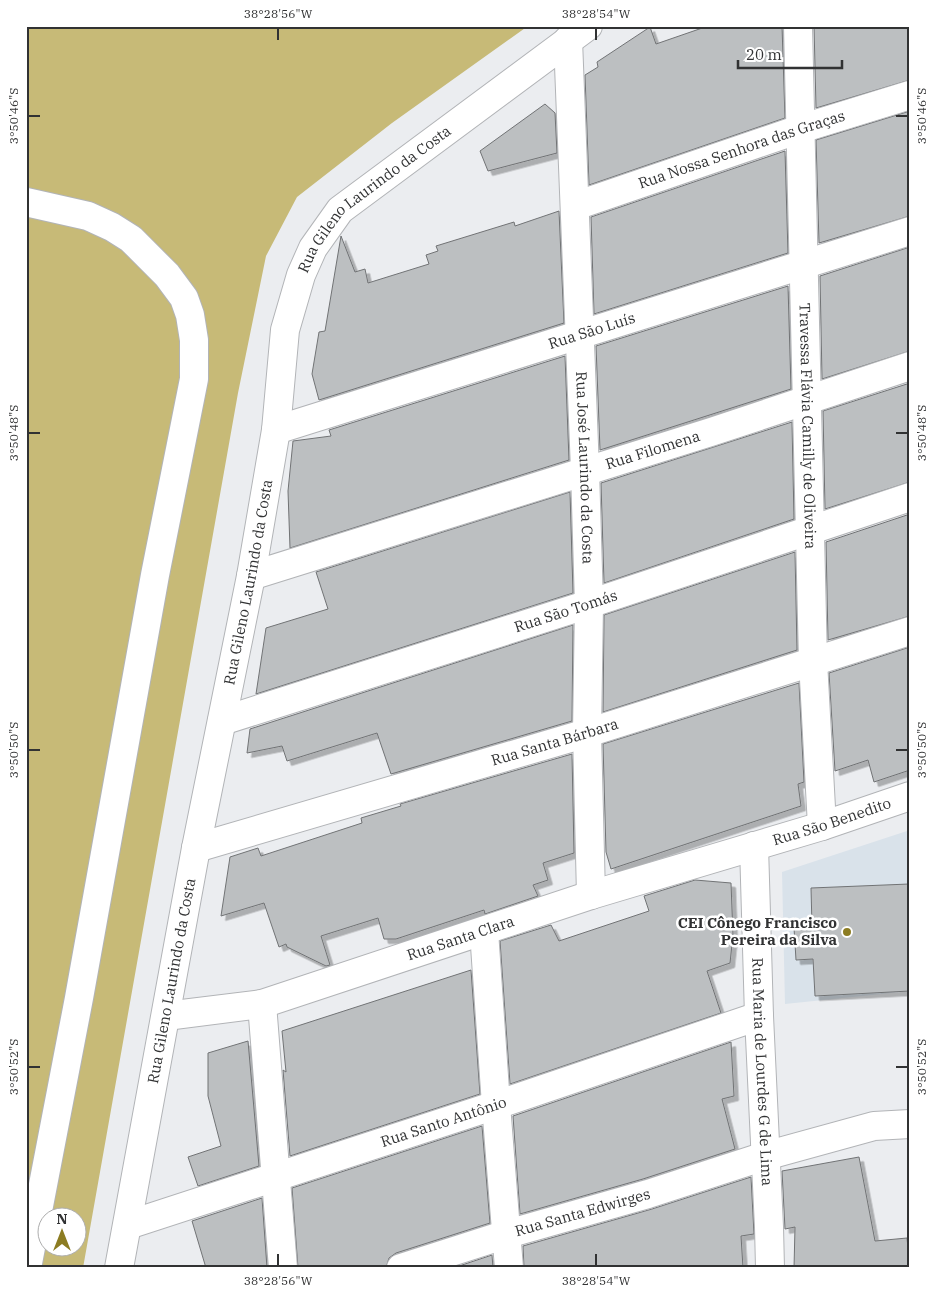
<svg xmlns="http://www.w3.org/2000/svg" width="936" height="1294" font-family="'IBM Plex Serif',serif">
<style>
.built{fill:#d9e2ea}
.forest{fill:#c7ba77;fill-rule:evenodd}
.building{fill:#bcbfc1;stroke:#717375;filter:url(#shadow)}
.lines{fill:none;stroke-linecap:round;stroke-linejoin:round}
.minor-casing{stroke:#b2b4b7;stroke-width:30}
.minor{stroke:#fff;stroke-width:28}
.ticks{fill:none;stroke:#313233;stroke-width:2}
.poi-dot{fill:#8c7c22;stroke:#fff;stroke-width:2}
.labels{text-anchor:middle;stroke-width:5;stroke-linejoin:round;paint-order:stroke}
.street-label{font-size:15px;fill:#313233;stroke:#fff}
.poi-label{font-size:15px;font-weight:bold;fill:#313233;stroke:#fff;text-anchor:end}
.neatline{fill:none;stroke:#313233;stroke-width:2}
.ticks-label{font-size:12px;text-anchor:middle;fill:#313233}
</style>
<defs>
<filter id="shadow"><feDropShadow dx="4.5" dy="4.5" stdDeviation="0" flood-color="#0004"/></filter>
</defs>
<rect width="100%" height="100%" fill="#ebedf0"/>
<!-- built -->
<path class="built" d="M910 830V991L785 1004 782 872Z"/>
<!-- forest -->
<path class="forest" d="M26 26H528L392 123 297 197 266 256 238 393 83 1268H26ZM48 1216H78V1246H48Z"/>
<!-- building -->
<path class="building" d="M708 26H782L785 118 589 185 585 75 598 67 597 62 650 27 656 44Z
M814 26H910V80L816 108Z
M545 104 555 113 557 153 488 171 480 151Z
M910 111V216L819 243 816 140Z
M785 151 788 253 594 314 591 217Z
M559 211 564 323 319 400 312 374 319 332 325 331 341 236 355 272 365 269 368 283 429 264 426 255 438 251 436 246 514 222 515 226Z
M910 247V351L822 379 820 276Z
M788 286 791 389 600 450 596 346Z
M565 356 569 460 290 548 288 491 293 441 331 436 329 430Z
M910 383V482L825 509 823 411Z
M792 422 794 519 604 583 601 483Z
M570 492 573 593 256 694 266 628 328 609 316 572Z
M910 514V616L828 640 826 542Z
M795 552 797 650 603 712 604 615Z
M573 625 572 721 391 774 377 733 287 761 282 746 247 753 250 729Z
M910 647V770L874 782 868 760 835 771 829 673Z
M799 683 804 782 798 784 801 806 611 869 606 852 603 744Z
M572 754 574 853 543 863 548 880 533 885 538 896 485 914 484 910 396 939H384L378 918 321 936 330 965 326 966 287 947 286 944 279 947 264 903 221 916 230 857 258 848 261 856 362 823 361 818 401 806 400 804Z
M695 880 731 883 733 935 730 963 707 971 721 1013 510 1084 500 941 551 925 559 941 649 911 644 896Z
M909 884 910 991 815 996 813 959 796 960 794 928 812 927 811 888Z
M471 970 480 1094 290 1156 283 1070 286 1072 282 1031Z
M248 1041 259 1166 198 1186 188 1157 221 1146 208 1096V1053Z
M731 1042 734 1096 722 1099 735 1149 643 1179 520 1214 513 1116Z
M482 1126 490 1223 396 1253 389 1258 386 1268H298L292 1188Z
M859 1157 875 1241 907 1238 910 1268H794L795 1227 785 1229 782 1171Z
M751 1177 754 1234 741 1236 743 1268H524L523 1246 652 1209Z
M262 1198 267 1268H206L192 1221Z
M492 1255 493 1268H453Z"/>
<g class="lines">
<!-- minor casing -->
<g class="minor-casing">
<g id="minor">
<path id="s1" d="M798 26 813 661 822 826"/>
<path id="s2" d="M568 40 585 470 589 604 587 733 591 895"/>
<path d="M26 202 88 216 112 227 131 239 167 275 184 298 190 315 194 340V379L155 575 79 998 27 1268"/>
<path id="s3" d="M575 206 800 129 910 95"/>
<path id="s4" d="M276 430 910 231"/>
<path id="s5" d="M251 576 711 432 910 366"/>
<path id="s6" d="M222 721 589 604 910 497"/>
<path id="s7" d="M754 846 759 1016 769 1227 770 1268"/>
<path id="s8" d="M196 848 587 733 910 631"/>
<path d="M484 931 496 1105 509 1268"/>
<path d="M262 1004 283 1268"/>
<path id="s9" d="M166 1016 262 1004 591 895 822 826 910 796"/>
<path id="s10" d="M128 1225 496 1105 759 1016"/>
<path id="s11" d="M119 1268 196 848 251 576 276 430 285 330 301 275 313 248 340 210 588 26"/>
<path id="s12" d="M401 1268 507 1234 648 1194 765 1156 874 1126 910 1124"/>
</g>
</g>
<!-- minor -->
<use href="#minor" class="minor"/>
</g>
<!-- ticks -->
<path class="ticks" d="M278 28V40M596 28V40M28 116H40M896 116H908M28 433H40M896 433H908M28 750H40M896 750H908M28 1067H40M896 1067H908M278 1254V1266M596 1254V1266"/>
<!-- markers -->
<circle class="poi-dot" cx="847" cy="932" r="5"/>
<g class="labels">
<!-- street labels -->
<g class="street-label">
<text dy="5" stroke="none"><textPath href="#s3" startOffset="176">Rua Nossa Senhora das Graças</textPath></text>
<text dy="5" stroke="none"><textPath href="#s11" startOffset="1118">Rua Gileno Laurindo da Costa</textPath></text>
<text dy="5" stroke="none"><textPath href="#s4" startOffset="331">Rua São Luís</textPath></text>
<text dy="5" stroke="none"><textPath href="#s1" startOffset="400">Travessa Flávia Camilly de Oliveira</textPath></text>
<text dy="5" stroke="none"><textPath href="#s5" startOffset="421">Rua Filomena</textPath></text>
<text dy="5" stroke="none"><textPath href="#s2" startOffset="428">Rua José Laurindo da Costa</textPath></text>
<text dy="5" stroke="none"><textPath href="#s11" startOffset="698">Rua Gileno Laurindo da Costa</textPath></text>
<text dy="5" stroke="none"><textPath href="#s6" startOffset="361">Rua São Tomás</textPath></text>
<text dy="5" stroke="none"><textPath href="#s8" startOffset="374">Rua Santa Bárbara</textPath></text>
<text dy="5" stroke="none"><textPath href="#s9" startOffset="695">Rua São Benedito</textPath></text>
<text dy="5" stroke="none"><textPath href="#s9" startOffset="306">Rua Santa Clara</textPath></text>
<text dy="5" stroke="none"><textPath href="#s11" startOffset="292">Rua Gileno Laurindo da Costa</textPath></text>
<text dy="5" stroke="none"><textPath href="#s7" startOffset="226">Rua Maria de Lourdes G de Lima</textPath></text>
<text dy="5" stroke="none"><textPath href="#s10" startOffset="332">Rua Santo Antônio</textPath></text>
<text dy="5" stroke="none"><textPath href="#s12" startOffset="190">Rua Santa Edwirges</textPath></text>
</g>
<!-- poi labels -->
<g class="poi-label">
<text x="837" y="928">CEI Cônego Francisco<tspan x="837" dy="17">Pereira da Silva</tspan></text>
</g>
</g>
<!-- border -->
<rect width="936" height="1294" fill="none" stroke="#ffffff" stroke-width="55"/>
<!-- north arrow -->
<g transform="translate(62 1232)"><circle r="24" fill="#ffffff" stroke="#adadad"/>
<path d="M0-4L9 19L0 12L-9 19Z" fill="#8c7c22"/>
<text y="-8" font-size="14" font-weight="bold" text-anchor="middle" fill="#313233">N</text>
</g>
<!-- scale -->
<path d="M738 60v8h104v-8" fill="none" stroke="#313233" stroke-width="2.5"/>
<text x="746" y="60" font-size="15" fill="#313233" stroke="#ffffff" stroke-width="4" paint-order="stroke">20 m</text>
<rect x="28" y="28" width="880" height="1238" class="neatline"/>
<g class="ticks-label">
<text x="278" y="18">38°28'56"W</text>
<text x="596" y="18">38°28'54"W</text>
<text transform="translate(14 116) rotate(-90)" y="4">3°50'46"S</text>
<text transform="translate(922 116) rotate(-90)" y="4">3°50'46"S</text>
<text transform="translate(14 433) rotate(-90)" y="4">3°50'48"S</text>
<text transform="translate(922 433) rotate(-90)" y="4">3°50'48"S</text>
<text transform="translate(14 750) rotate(-90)" y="4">3°50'50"S</text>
<text transform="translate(922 750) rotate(-90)" y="4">3°50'50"S</text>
<text transform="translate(14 1067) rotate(-90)" y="4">3°50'52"S</text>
<text transform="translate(922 1067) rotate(-90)" y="4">3°50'52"S</text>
<text x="278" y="1285">38°28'56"W</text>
<text x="596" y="1285">38°28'54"W</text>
</g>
</svg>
